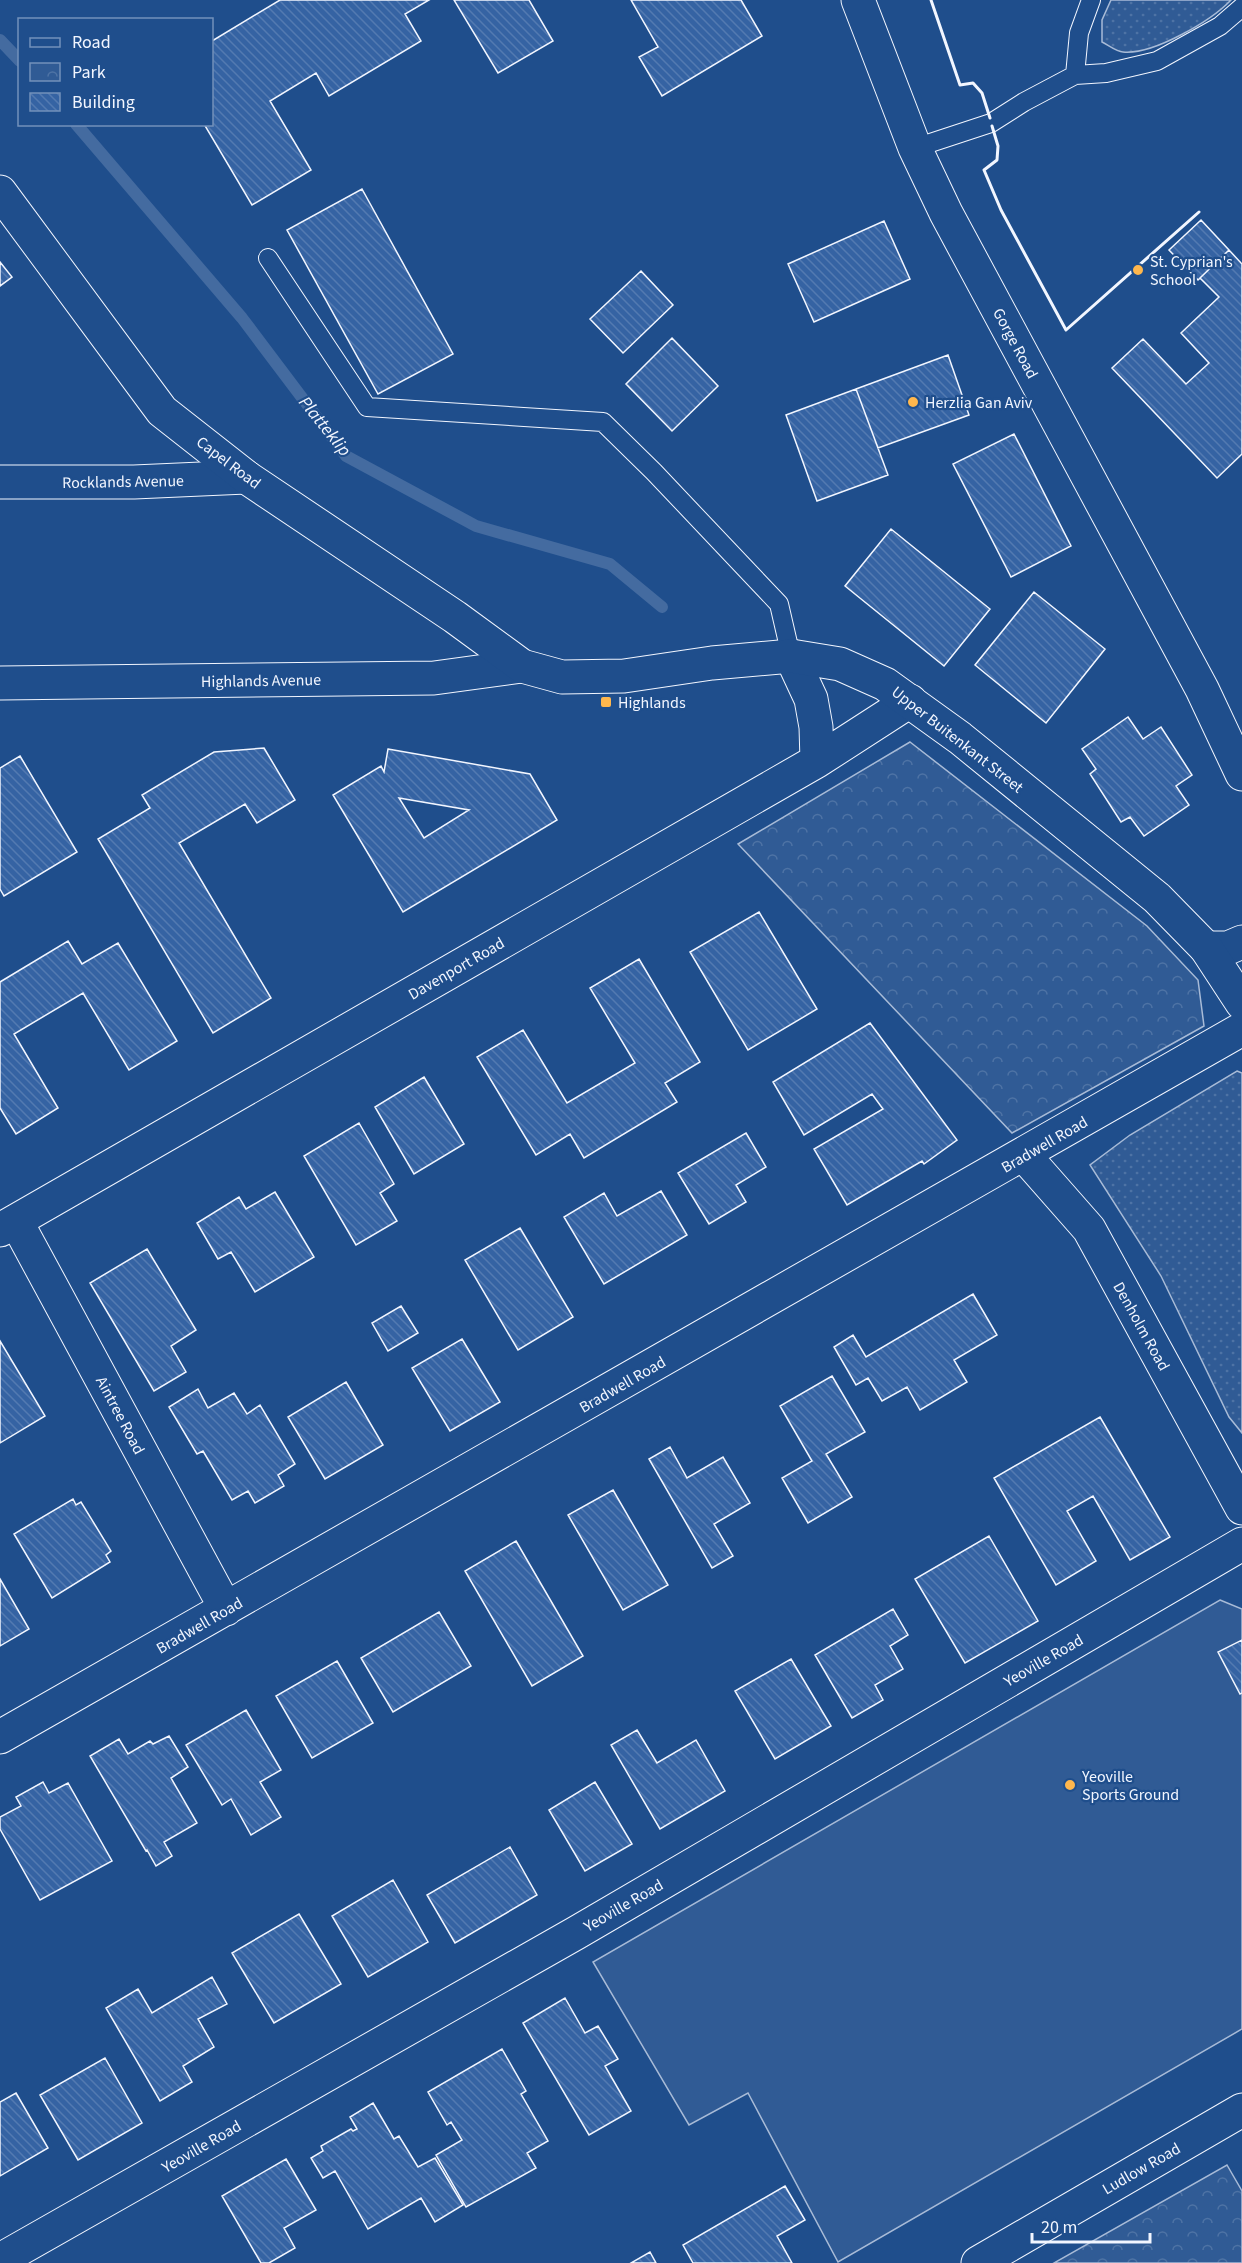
<svg xmlns="http://www.w3.org/2000/svg" width="1242" height="2263" font-family="'Source Sans 3',sans-serif">
<style>
.grass{fill:url(#grass-dots);stroke:#a8bbd7;stroke-width:1.5}
.park{fill:url(#park-crowns);stroke:#a8bbd7;stroke-width:1.5}
.built{fill:#305b95;stroke:#a8bbd7;stroke-width:1.5}
.lines{fill:none;stroke-linecap:round;stroke-linejoin:round}
.stream{stroke:#446ba0;stroke-width:12}
.building{fill:url(#building-back-hatch);stroke:#f2f6ff;stroke-width:1.5;fill-rule:evenodd}
.lane-casing{stroke:#f2f6ff;stroke-width:20}
.street-casing{stroke:#f2f6ff;stroke-width:35}
.secondary-casing{stroke:#f2f6ff;stroke-width:35}
.lane{stroke:#1f4e8c;stroke-width:18}
.street{stroke:#1f4e8c;stroke-width:33}
.secondary{stroke:#1f4e8c;stroke-width:33}
.wall{stroke:#f2f6ff;stroke-width:3}
.poi-dot{fill:#ffb74d;stroke:#1f4e8c;stroke-width:2}
.labels{text-anchor:middle;stroke-width:4.5;stroke-linejoin:round;paint-order:stroke}
.poi-label{font-size:16px;fill:#f2f6ff;stroke:#1f4e8c;text-anchor:start}
.street-label{font-size:16px;fill:#f2f6ff;stroke:#1f4e8c}
.water-label{font-size:18px;font-style:italic;fill:#f2f6ff;stroke:#1f4e8c}
</style>
<defs>
<pattern id="grass-dots" width="8" height="8" patternUnits="userSpaceOnUse" patternTransform="scale(1.5)"><rect width="8" height="8" fill="#305b95"/><path d="M2 2h.1M6 6h.1" fill="none" stroke="#4e73a5" stroke-width="1.8" stroke-linecap="round"/></pattern>
<pattern id="park-crowns" width="20" height="18" patternUnits="userSpaceOnUse" patternTransform="scale(1.5)"><rect width="20" height="18" fill="#305b95"/><path d="M2 6a3 3 0 1 1 6 0M12 15a3 3 0 1 1 6 0" fill="none" stroke="#4e73a5"/></pattern>
<pattern id="building-back-hatch" width="6" height="6" patternUnits="userSpaceOnUse" patternTransform="scale(1.5)"><rect width="6" height="6" fill="#3563a3"/><path d="M-1 5l2 2M0 0l6 6M5-1l2 2" fill="none" stroke="#537ab1"/></pattern>
</defs>
<rect width="100%" height="100%" fill="#1f4e8c"/>
<!-- grass -->
<path class="grass" d="M1111 0H1231C1211 21 1153 55 1123 52 1117 52 1108 45 1102 42V20Z
M1237 1071 1242 1073V1433L1229 1417 1161 1276 1090 1165 1130 1135Z"/>
<!-- park -->
<path class="park" d="M910 742 1147 926 1198 980 1204 1026 1012 1133 738 844Z
M1227 2165 1242 2191V2263H1054Z"/>
<!-- built -->
<path class="built" d="M1220 1600 1242 1609V2029L838 2262 748 2093 689 2125 593 1962Z"/>
<g class="lines">
<!-- stream -->
<path class="stream" d="M0 40 20 61
M76 124 242 318 346 456 476 526 610 564 662 607"/>
</g>
<!-- building -->
<path class="building" d="M280 0H429L405 14 421 41 329 96 316 73 270 101 311 170 252 205 204 124H212V41Z
M454 0H529L553 41 498 73Z
M631 0H741L762 36 662 96 639 57 658 47Z
M362 189 453 354 378 394 287 230Z
M1201 220 1229 250 1198 280 1169 250Z
M884 221 910 279 814 322 788 264Z
M1229 250 1242 264V454L1217 478 1112 368 1143 339 1186 384 1209 363 1181 333 1219 297 1200 278Z
M0 262 12 277 0 286Z
M641 271 673 305 623 353 590 319Z
M672 338 718 386 672 431 626 384Z
M948 355 969 415 878 448 856 389Z
M856 389 888 475 817 501 786 415Z
M1014 434 1071 546 1011 577 953 464Z
M891 529 990 609 944 666 845 586Z
M1034 592 1105 649 1046 723 975 665Z
M1128 717 1143 739 1161 727 1192 775 1176 786 1189 805 1144 836 1130 817 1121 822 1090 774 1096 769 1082 749Z
M264 748 295 800 257 823 245 804 179 843 271 998 213 1033 98 839 150 808 142 795 214 752Z
M388 749 530 774 557 820 403 912 333 795 381 766 384 772ZM399 798 469 810 424 838Z
M20 756 77 852 4 896 0 889V768Z
M759 912 817 1009 748 1050 690 952Z
M68 941 82 964 118 943 177 1041 129 1070 83 993 14 1034 58 1108 16 1134 0 1108V982Z
M639 959 700 1062 665 1083 677 1102 584 1158 570 1134 536 1155 477 1057 523 1030 567 1103 635 1063 590 988Z
M870 1023 957 1140 924 1164 922 1161 847 1205 814 1149 883 1109 872 1094 804 1135 773 1082Z
M424 1077 464 1144 414 1174 375 1107Z
M359 1123 394 1184 380 1193 397 1221 356 1245 304 1156Z
M746 1133 766 1167 736 1185 746 1202 709 1224 678 1173Z
M661 1191 687 1235 604 1284 564 1217 604 1193 617 1216Z
M275 1192 314 1257 255 1292 231 1252 218 1259 197 1223 239 1197 246 1209Z
M520 1228 573 1317 518 1350 465 1260Z
M147 1249 196 1330 171 1346 186 1372 154 1391 90 1283Z
M973 1294 997 1335 954 1360 967 1382 920 1410 907 1387 882 1401 868 1378 856 1385 834 1347 853 1335 866 1357Z
M401 1306 418 1333 388 1351 372 1323Z
M462 1339 500 1402 450 1431 412 1368Z
M0 1341 45 1416 0 1443Z
M832 1376 865 1432 826 1454 852 1497 808 1523 782 1478 812 1461 780 1406Z
M346 1382 383 1445 325 1479 288 1417Z
M198 1389 208 1408 234 1393 247 1414 260 1405 295 1464 278 1475 284 1486 255 1503 248 1491 232 1500 203 1451 197 1454 169 1407Z
M1100 1417 1170 1537 1130 1560 1093 1496 1067 1511 1096 1561 1056 1585 994 1478Z
M670 1447 687 1478 723 1457 750 1503 714 1524 733 1556 712 1568 649 1459Z
M613 1490 668 1585 623 1610 568 1515Z
M73 1499 76 1505 81 1502 111 1551 106 1555 110 1562 52 1598 14 1534Z
M989 1536 1038 1621 965 1663 915 1579Z
M516 1541 583 1656 532 1686 465 1571Z
M0 1579 29 1629 0 1646Z
M893 1609 908 1635 890 1646 903 1669 875 1685 883 1700 852 1718 815 1655Z
M439 1612 471 1666 393 1712 361 1658Z
M1242 1640V1693L1240 1694 1218 1652Z
M791 1659 831 1726 775 1759 735 1691Z
M337 1661 373 1723 312 1758 276 1696Z
M246 1710 281 1770 260 1782 281 1817 251 1835 231 1799 222 1805 186 1745Z
M637 1730 657 1763 696 1740 725 1791 660 1829 611 1745Z
M169 1736 188 1767 171 1778 197 1823 164 1842 172 1856 156 1866 147 1850 146 1851 90 1756 119 1739 128 1754 150 1741 153 1744Z
M43 1782 49 1793 68 1783 112 1861 40 1900 0 1829V1817L21 1806 16 1797Z
M595 1782 632 1844 585 1871 549 1810Z
M510 1847 537 1895 455 1943 427 1895Z
M393 1880 428 1942 368 1977 332 1916Z
M299 1914 341 1984 274 2023 232 1953Z
M212 1977 227 2004 198 2019 214 2047 183 2066 192 2082 160 2101 106 2008 138 1989 152 2013Z
M565 1998 585 2033 598 2026 618 2059 605 2066 631 2111 589 2135 523 2023Z
M502 2049 526 2091 521 2094 548 2141 527 2153 536 2168 466 2207 436 2155 462 2140 451 2122 447 2125 428 2092Z
M105 2058 142 2123 78 2160 40 2095Z
M16 2093 48 2148 0 2176V2102Z
M373 2103 394 2139 399 2136 418 2167 435 2158 463 2205 435 2222 421 2198 368 2229 335 2171 323 2178 311 2158 323 2151 321 2146 351 2129 353 2131 357 2129 350 2117Z
M286 2159 316 2210 284 2228 295 2248 269 2263H261L222 2196Z
M785 2186 805 2220 777 2236 792 2263H693L683 2245Z
M650 2252 656 2263H631Z"/>
<g class="lines">
<!-- lane casing -->
<g class="lane-casing">
<path id="lane" d="M1075 75 1079 33 1091 0
M915 148 991 123 1024 102 1075 75 1106 73 1157 61 1220 26 1242 7
M268 258 367 407 603 422 654 472 779 604 791 656"/>
</g>
<!-- street casing -->
<g class="street-casing">
<path id="street" d="M858 0 915 148 946 213 1202 689 1242 774
M0 482H134L246 477
M791 656 811 699 816 727 817 761
M0 683 434 678 522 666
M1206 948H1228L1242 942
M1024 1155 1089 1229 1242 1508
M16 1221 226 1609
M0 1230 817 761 910 701
M0 1737 1242 1029
M0 2260 576 1933 1242 1544
M978 2263 1242 2110"/>
</g>
<!-- secondary casing -->
<g class="secondary-casing">
<path id="secondary" d="M0 192 162 411 246 477 455 617 522 666 562 677 624 676 712 663 791 656 840 664 885 684 960 738 1157 898 1206 948 1242 1003"/>
</g>
<!-- lane -->
<use href="#lane" class="lane"/>
<!-- street -->
<use href="#street" class="street"/>
<!-- secondary -->
<use href="#secondary" class="secondary"/>
<!-- wall -->
<path class="wall" d="M931 0 960 85 973 83 982 93 990 118
M992 126 998 146 997 160 984 170 1001 210 1066 330 1199 212"/>
</g>
<!-- markers -->
<g class="poi-dot">
<circle cx="1138" cy="270" r="6"/>
<circle cx="913" cy="402" r="6"/>
<rect x="600" y="696" width="12" height="12" rx="3"/>
<circle cx="1070" cy="1785" r="6"/>
</g>
<g class="labels">
<!-- poi labels -->
<g class="poi-label">
<text x="1150" y="267">St. Cyprian's<tspan x="1150" dy="18">School</tspan></text>
<text x="925" y="408">Herzlia Gan Aviv</text>
<text x="618" y="708">Highlands</text>
<text x="1082" y="1782">Yeoville<tspan x="1082" dy="18">Sports Ground</tspan></text>
</g>
<!-- street labels -->
<g class="street-label">
<text transform="translate(1016 343) rotate(62)" y="6">Gorge Road</text>
<text transform="translate(229 462) rotate(37)" y="6">Capel Road</text>
<text transform="translate(123 481) rotate(-1)" y="6">Rocklands Avenue</text>
<text transform="translate(261 680) rotate(-1)" y="6">Highlands Avenue</text>
<text transform="translate(958 739) rotate(38)" y="6">Upper Buitenkant Street</text>
<text transform="translate(456 968) rotate(-30)" y="6">Davenport Road</text>
<text transform="translate(1044 1144) rotate(-30)" y="6">Bradwell Road</text>
<text transform="translate(1142 1326) rotate(61)" y="6">Denholm Road</text>
<text transform="translate(622 1384) rotate(-30)" y="6">Bradwell Road</text>
<text transform="translate(121 1415) rotate(62)" y="6">Aintree Road</text>
<text transform="translate(199 1625) rotate(-30)" y="6">Bradwell Road</text>
<text transform="translate(1043 1660) rotate(-30)" y="6">Yeoville Road</text>
<text transform="translate(623 1905) rotate(-30)" y="6">Yeoville Road</text>
<text transform="translate(201 2146) rotate(-30)" y="6">Yeoville Road</text>
<text transform="translate(1141 2168) rotate(-30)" y="6">Ludlow Road</text>
</g>
<!-- water labels -->
<g class="water-label">
<text transform="translate(325 426) rotate(51)" y="6">Platteklip</text>
</g>
</g>
<!-- legend -->
<rect x="18" y="18" width="195" height="108" fill="#1f4e8c" stroke="#7391ba" stroke-width="1.5"/>
<rect x="30" y="38" width="30" height="9" fill="#1f4e8c" stroke="#7391ba" stroke-width="1.5"/>
<text x="72" y="48" font-size="18" fill="#f2f6ff">Road</text>
<rect x="30" y="63" width="30" height="18" fill="url(#park-crowns)" stroke="#7391ba" stroke-width="1.5"/>
<text x="72" y="78" font-size="18" fill="#f2f6ff">Park</text>
<rect x="30" y="93" width="30" height="18" fill="url(#building-back-hatch)" stroke="#7391ba" stroke-width="1.5"/>
<text x="72" y="108" font-size="18" fill="#f2f6ff">Building</text>
<!-- scale -->
<path d="M1032 2233v9h118v-9" fill="none" stroke="#f2f6ff" stroke-width="3"/>
<text x="1041" y="2233" font-size="18" fill="#f2f6ff" stroke="#1f4e8c" stroke-width="4.5" paint-order="stroke">20 m</text>
</svg>
